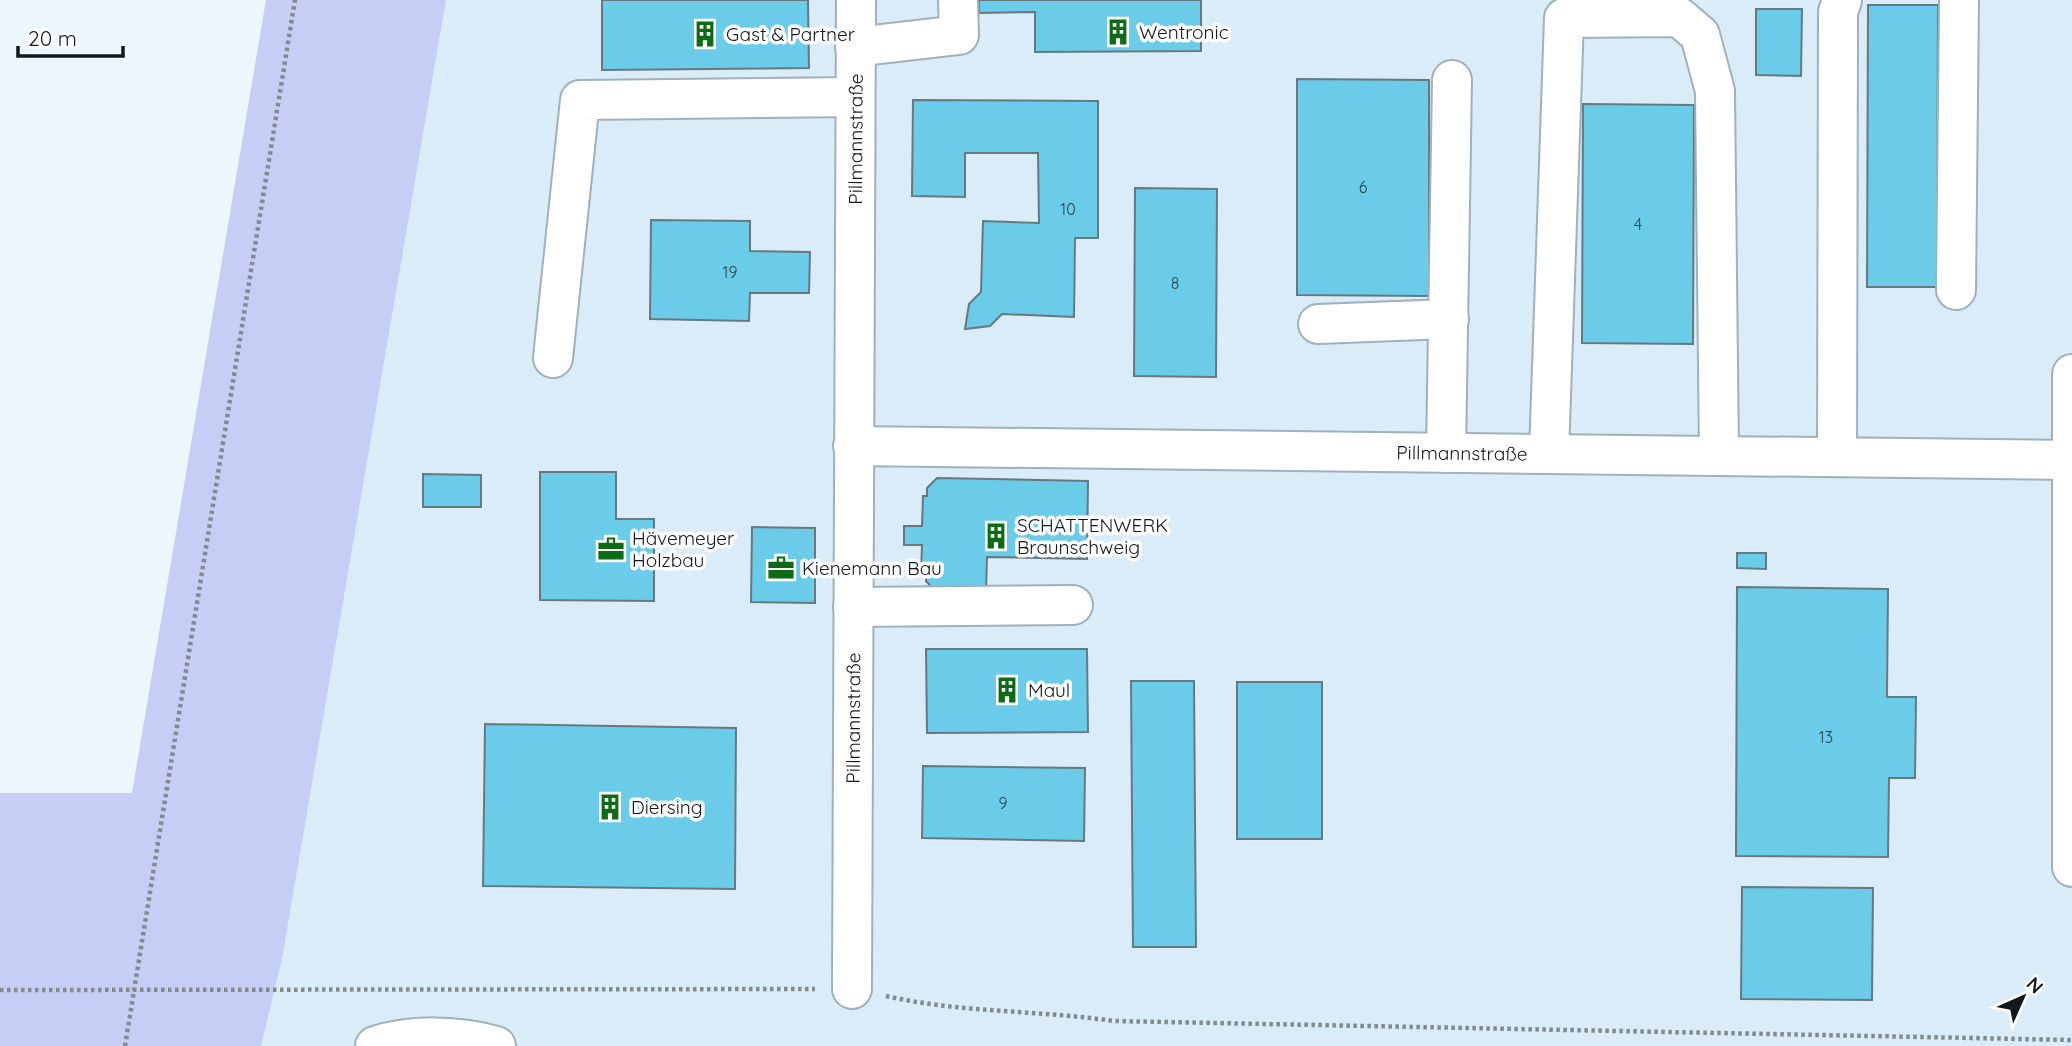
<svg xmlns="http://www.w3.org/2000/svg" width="2072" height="1046" font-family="Quicksand,sans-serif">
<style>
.built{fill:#d9ecf8}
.green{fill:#c6cef5}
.building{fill:#6acce9;stroke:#67797f;stroke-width:2}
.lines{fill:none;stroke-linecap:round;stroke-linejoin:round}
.minor-casing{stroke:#a1b0bb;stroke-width:42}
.path{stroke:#828a8f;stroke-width:4.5;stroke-dasharray:3.5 3.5;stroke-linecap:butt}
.minor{stroke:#fff;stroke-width:38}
.labels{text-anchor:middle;stroke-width:7;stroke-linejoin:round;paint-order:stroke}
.number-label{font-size:16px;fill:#28454f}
.poi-label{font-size:19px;fill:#12181c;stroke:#fff;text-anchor:start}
.street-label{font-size:19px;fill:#12181c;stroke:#fff}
</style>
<rect width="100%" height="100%" fill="#ecf6fd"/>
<!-- built -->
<path class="built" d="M446 0H2072V1046H261L282 959Z"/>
<!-- green -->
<path class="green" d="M266 0H446L282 959 261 1046H0V793H132Z"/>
<!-- building -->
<path class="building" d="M602 0H808L809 68 602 70Z
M979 0H1201V51L1035 52V12L979 13Z
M1868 5H1938L1937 287H1867Z
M1756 9H1802L1801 76 1756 75Z
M1297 79 1429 80V296L1297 295Z
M913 100 1098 101V238H1075L1074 317 1002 314 990 326 965 329 969 304 981 292 983 221 1039 223 1038 153H965V197L912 196Z
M1583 104 1694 105 1693 344 1582 343Z
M1135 188 1217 189 1216 377 1134 376Z
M651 220 750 221V251L810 252 809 293H750L749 321 650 319Z
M540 472H616V519H654V601L540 600Z
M423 474 481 475V507H423Z
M937 478 1088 481 1087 559 987 557 986 592 935 591 926 581V574H921L922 545H904V526H922L923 496H927V488Z
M752 527 815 528V603L751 602Z
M1737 553H1766V569L1737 568Z
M1737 587 1888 589 1887 697H1916L1915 778H1889L1888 857 1736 856Z
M926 649H1087L1088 732 927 733Z
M1131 681H1194L1196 947H1133Z
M1237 682H1322V839H1237Z
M485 724 736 728 735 889 483 886Z
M923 766 1085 768 1084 841 922 838Z
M1742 887 1873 888 1872 1000 1741 999Z"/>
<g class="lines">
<!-- minor casing -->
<g class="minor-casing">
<g id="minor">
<path d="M855 47 959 35 958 0"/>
<path d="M1956 290 1959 0"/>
<path d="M1318 324 1449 319"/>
<path d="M553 358 580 100 855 97"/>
<path d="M2072 374V867"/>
<path id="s1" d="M853 446 2072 460"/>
<path d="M1446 453 1452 80"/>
<path d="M1549 454 1564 18 1679 17 1700 35 1715 91 1719 456"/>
<path d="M1837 457 1838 12 1842 0"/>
<path d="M853 607 1073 605"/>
<path id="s2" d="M852 989 856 0"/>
<path d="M375 1046C411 1034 460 1035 496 1046"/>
</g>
</g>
<!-- path -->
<path class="path" d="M0 990 815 989
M886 996C960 1013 1038 1010 1114 1021L2072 1040
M125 1046 295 0"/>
<!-- minor -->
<use href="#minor" class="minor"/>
</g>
<!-- icons -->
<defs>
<g id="building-bare" transform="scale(2.1)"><path d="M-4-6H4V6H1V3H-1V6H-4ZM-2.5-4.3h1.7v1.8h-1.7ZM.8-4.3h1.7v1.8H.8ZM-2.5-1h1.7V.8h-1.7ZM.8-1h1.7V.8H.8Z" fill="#0d6b15" stroke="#fff" stroke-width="2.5" paint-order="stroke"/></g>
<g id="office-bare" transform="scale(2.1)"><path d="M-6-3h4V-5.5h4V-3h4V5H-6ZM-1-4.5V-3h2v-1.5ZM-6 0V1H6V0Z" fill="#0d6b15" stroke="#fff" stroke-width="2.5" paint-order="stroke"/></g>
</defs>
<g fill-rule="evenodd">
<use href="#building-bare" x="1118" y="32"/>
<use href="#building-bare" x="705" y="34"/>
<use href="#building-bare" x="996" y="536"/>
<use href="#office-bare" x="611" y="549"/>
<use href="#office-bare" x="781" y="568"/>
<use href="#building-bare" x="1007" y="690"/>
<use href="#building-bare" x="610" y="807"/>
</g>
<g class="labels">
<!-- number labels -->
<g class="number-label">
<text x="1363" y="193">6</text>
<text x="1068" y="215">10</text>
<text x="1638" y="230">4</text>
<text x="730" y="278">19</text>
<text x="1175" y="289">8</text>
<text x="1826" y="743">13</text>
<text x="1003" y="809">9</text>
</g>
<!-- poi labels -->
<g class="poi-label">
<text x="1139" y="39">Wentronic</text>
<text x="726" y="41">Gast &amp; Partner</text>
<text x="1017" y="532">SCHATTENWERK<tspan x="1017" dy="22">Braunschweig</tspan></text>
<text x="632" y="545">Hävemeyer<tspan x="632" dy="22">Holzbau</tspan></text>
<text x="802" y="575">Kienemann Bau</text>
<text x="1028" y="697">Maul</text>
<text x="631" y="814">Diersing</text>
</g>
<!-- street labels -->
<g class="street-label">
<text dy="7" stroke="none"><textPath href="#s2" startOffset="850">Pillmannstraße</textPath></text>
<text dy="7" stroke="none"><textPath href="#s1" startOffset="609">Pillmannstraße</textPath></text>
<text dy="7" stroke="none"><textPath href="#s2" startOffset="271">Pillmannstraße</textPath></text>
</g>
</g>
<!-- north arrow -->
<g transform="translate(2023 997) rotate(45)" stroke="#ffffff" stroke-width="5" paint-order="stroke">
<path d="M0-5L12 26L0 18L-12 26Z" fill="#12181c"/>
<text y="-10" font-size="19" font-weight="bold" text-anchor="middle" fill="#12181c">N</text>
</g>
<!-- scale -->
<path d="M18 46v10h105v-10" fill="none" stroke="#12181c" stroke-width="3.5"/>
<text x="28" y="46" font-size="21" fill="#12181c" stroke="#ffffff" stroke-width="5" paint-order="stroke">20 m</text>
</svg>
